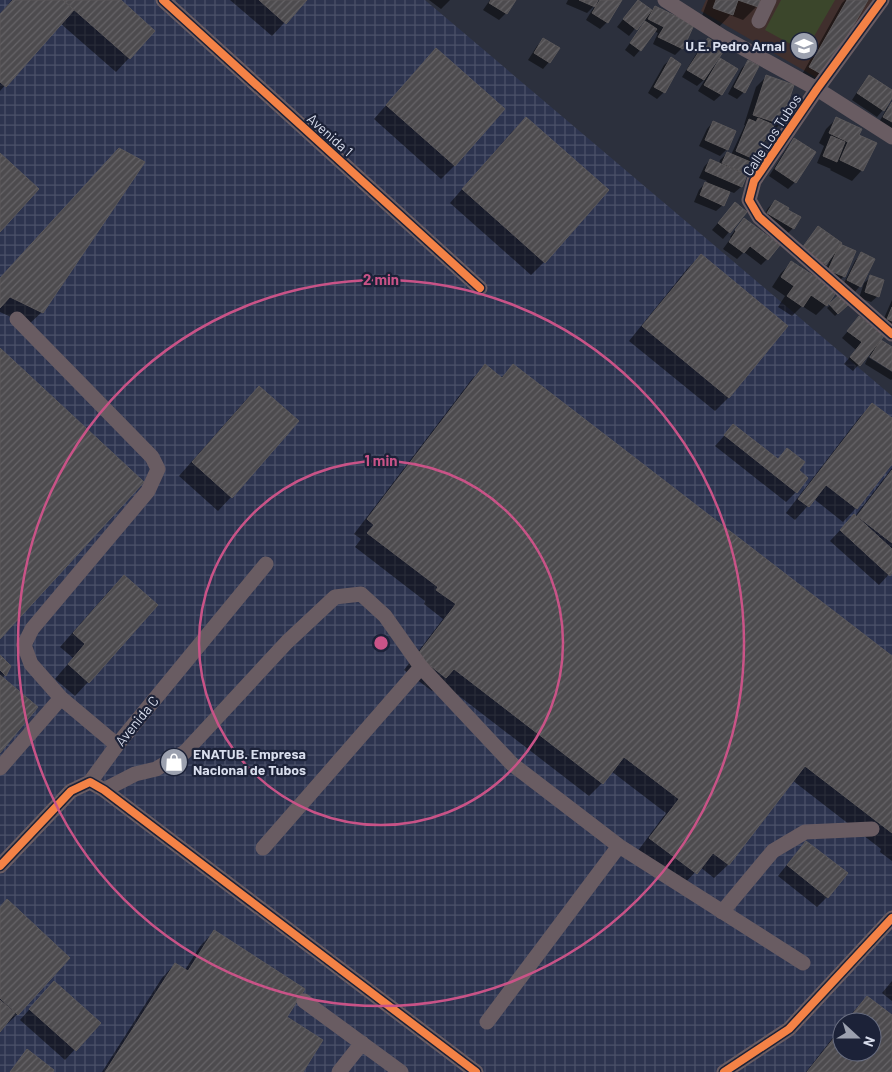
<svg xmlns="http://www.w3.org/2000/svg" width="892" height="1072" font-family="Barlow,sans-serif">
<style>
.industrial{fill:url(#industrial-grid);fill-rule:evenodd}
.education{fill:#402f2d}
.park{fill:#3b462b}
.shadow{fill:#0007}
.building{fill:url(#building-hatch);stroke:#5a5759}
.lines{fill:none;stroke-linecap:round;stroke-linejoin:round}
.minor{stroke:#695c62;stroke-width:15}
.cycleway-casing{stroke:#1c2238;stroke-width:11}
.cycleway{stroke:#f48246;stroke-width:8}
.ring{fill:none;stroke:#c95387;stroke-width:2.5}
.labels{text-anchor:middle;stroke-width:4.5;stroke-linejoin:round;paint-order:stroke}
.poi-label{font-size:14px;font-weight:bold;fill:#d9deed;stroke:#1c2238;text-anchor:end}
.street-label{font-size:14px;fill:#d9deed;stroke:#1c2238}
.centre{fill:#c95387;stroke:#1c2238;stroke-width:2.5}
.ring-label{font-size:15px;text-anchor:middle;font-weight:bold;fill:#c95387;stroke:#1c2238;stroke-width:4.5;stroke-linejoin:round;paint-order:stroke}
</style>
<defs>
<pattern id="industrial-grid" width="8" height="8" patternUnits="userSpaceOnUse" patternTransform="scale(1.25)"><rect width="8" height="8" fill="#2d344f"/><path d="M0 4h8M4 0v8" fill="none" stroke="#4b5169"/></pattern>
<pattern id="building-hatch" width="6" height="6" patternUnits="userSpaceOnUse" patternTransform="scale(1.25)"><rect width="6" height="6" fill="#4d4b4e"/><path d="M-1 1l2-2M0 6l6-6M5 7l2-2" fill="none" stroke="#666468"/></pattern>
</defs>
<rect width="100%" height="100%" fill="#2c303d"/>
<!-- industrial -->
<path class="industrial" d="M0 0H425L892 396V1072H0ZM842 1022H872V1052H842Z"/>
<!-- education -->
<path class="education" d="M706 0H874L824 82 701 11Z"/>
<!-- park -->
<path class="park" d="M781 0H835L805 52 765 30Z"/>
<!-- shadow -->
<path class="shadow" d="M12 0H119L154 31 116 72 60 23 0 91V14Z
M230 0H305L272 36Z
M429 0H450L441 9Z
M490 0H514L506 13 499 20 483 10Z
M568 0H596L595 3H597L599 0H621L607 22 600 29 586 20 594 7H593L587 13 566 4Z
M708 0H759L757 6 743 20 730 15 718 28 700 21Z
M845 0H867L814 86 800 78 842 3Z
M638 1 651 11 655 7 693 26 682 48 675 55 653 44 658 33 654 31 640 50 634 57 625 50 643 25 647 16 646 15 629 36 617 27 632 8Z
M544 39 549 62 543 69 528 60 537 46Z
M708 39 712 66 713 67 720 60 736 69 721 95 714 101 698 91 706 78 697 86 682 77 701 46Z
M671 59 664 92 657 99 648 93 664 65Z
M748 62 744 92 737 99 728 94 742 68Z
M423 63 504 109 454 166 441 179 374 119Z
M869 76 892 91V96L883 110 877 117 852 100 863 83Z
M766 77 780 124 770 134 767 139 762 144 755 159 751 163 752 164 741 187 734 193 729 191 723 205 716 211 694 202 699 190 707 181 699 178 704 167 710 160 719 164 720 160 727 153 731 155 745 125H744L756 87Z
M892 103V132L878 124 887 108Z
M526 118 544 262 531 275 450 203 512 132Z
M836 119 858 135 862 170 852 181 830 170 831 169 817 163 824 146 819 143 826 129Z
M713 122 727 149 720 156 699 146 707 129Z
M794 140 795 182 788 189 769 176 788 146Z
M775 201 786 210 799 218 793 228 786 235 761 220 768 208Z
M729 210 746 212 723 239 712 230Z
M738 226 767 259 761 265 744 252 737 259 723 249 731 238 730 237Z
M818 227 840 243 844 276 837 283 823 276 830 260 819 271 797 255 812 234Z
M861 254 860 286 854 293 842 287 855 261Z
M701 255 786 326 728 398 715 411 629 341 687 269Z
M791 263 826 305 816 315 802 306 792 316 778 307 785 296 772 287 781 273Z
M871 277 878 296 871 302 859 298 864 283Z
M0 278 42 312 28 325 0 312Z
M840 296 847 304 835 316 827 308Z
M892 300V330L881 325Z
M859 318 879 340 892 349V369L869 355 871 352H870L853 371 844 364 856 350 842 338Z
M868 357 892 372V379L891 380 865 364Z
M513 365 892 657V861L880 852 881 849 792 780 728 865 714 878 700 867 682 886 637 852 666 813 611 771 602 783 589 796 441 682 432 691 404 670 443 619 424 604 425 601 355 547 361 539 354 534 472 379 485 366 501 378Z
M259 387 231 497 218 511 179 476 245 401Z
M872 404 892 420V462L856 508 843 522 814 499 795 520 786 513 859 418Z
M733 426 777 460 787 450 797 471 807 478 796 492 786 502 715 446Z
M892 468V571L879 585 830 541 844 526 855 516Z
M124 577 156 605 88 682 75 696 55 679 73 658 60 647 110 590Z
M0 657 10 666 5 675 2 678 0 751Z
M807 842 827 897 817 907 778 876 797 852Z
M0 908 18 1014 0 1030Z
M214 932 286 1018 301 1072H102L162 978 175 964 185 970 201 945Z
M892 981V1001L882 993Z
M44 993 99 1023 65 1060 20 1020Z
M867 997 892 1017V1072H806L842 1026V1052H872V1022H845L854 1011Z"/>
<!-- building -->
<path class="building" d="M13 0H63L74 10 6 87 0 82V14Z
M63 0H121L155 31 130 59Z
M259 0H307L286 24Z
M491 0H516L507 14 489 3Z
M579 0H598L595 7Z
M600 0H622L608 23 592 13Z
M638 0 652 10 637 30 623 19Z
M716 0H738L733 15 713 8Z
M738 0H760L758 7Z
M847 0H868L825 76 809 67Z
M655 6 694 25 683 49 658 37 664 27 648 19Z
M645 21 657 29 641 51 630 43Z
M543 38 560 48 550 63 534 53Z
M708 38 725 49 704 80 687 70Z
M436 48 505 109 455 166 386 105Z
M671 57 681 64 665 93 654 87Z
M720 58 738 69 722 95 704 85Z
M748 60 759 66 745 93 734 87Z
M766 75 794 85 781 124 753 115Z
M869 75 892 90V98L884 111 857 93Z
M892 102V122L883 117Z
M526 117 609 190 545 263 462 189Z
M836 117 862 129 859 135 877 143 863 171 840 160 848 142 829 133Z
M758 118 774 125 768 140 765 139 756 160 736 151 749 119 756 122Z
M713 121 736 131 728 150 705 140Z
M831 136 845 142 837 162 823 156Z
M794 138 816 152 796 183 775 169Z
M119 148 145 162 43 313 10 297 0 308V278Z
M727 152 753 163 748 175 722 163Z
M0 153 39 189 0 232Z
M710 159 747 175 742 187 705 171Z
M705 182 730 192 724 206 700 195Z
M775 200 789 208 788 210 801 217 794 229 767 213Z
M735 202 747 212 730 233 718 223Z
M744 218 780 245 768 260 750 246 744 253 729 242 736 231 735 230Z
M818 226 842 243 826 265 802 248Z
M840 244 856 251 845 277 828 270Z
M861 252 875 259 861 287 847 280Z
M701 254 788 326 729 398 642 326Z
M791 261 837 291 827 306 811 295 803 307 787 296 794 286 781 277Z
M870 275 884 280 879 297 865 292Z
M840 294 849 304 838 314 829 304Z
M892 307V321L887 319Z
M859 316 884 336 860 366 850 357 862 342 847 331Z
M881 340 892 347V371L870 357Z
M0 348 144 482 0 639Z
M485 364 502 378 513 364 892 656V833L805 766 729 865 713 853 697 874 649 838 679 799 624 757 603 784 454 669 446 678 417 655 456 604 436 590 438 587 367 533 374 525 367 519Z
M259 386 299 421 232 498 192 462Z
M872 403 892 418V464L857 509 826 485 809 507 798 499Z
M733 424 778 459 787 448 805 462 799 470 808 478 797 493 724 435Z
M892 470V543L857 516Z
M854 514 892 549V573L890 576 840 530Z
M124 575 158 605 89 683 68 664 85 644 73 633Z
M0 655 11 666 6 676 0 670Z
M0 675 38 707 0 753Z
M806 841 848 873 828 898 787 865Z
M7 899 70 958 18 1015 0 998V907Z
M214 930 305 989 287 1017 323 1040 303 1072H105L175 963 188 971Z
M54 981 101 1023 76 1051 29 1009Z
M867 996 892 1015V1072H807L842 1028V1052H872V1022H846Z
M0 1000 15 1013 0 1032Z
M27 1049 54 1070 53 1072H10Z"/>
<g class="lines">
<!-- minor -->
<path class="minor" d="M163 0 480 288
M665 0 723 37 817 89 892 137
M882 0 817 89 754 181 749 200 759 217 892 334
M759 21 769 0
M17 319 152 457 158 469 148 491 32 629 24 645 31 664 61 698 117 745
M0 768 61 698
M90 782 104 790 476 1072
M104 790 135 774 156 769 185 752 287 642 335 597 361 594 385 616 421 667 512 764 619 846 803 963
M263 848 421 667
M0 866 71 791 90 782 117 745 266 564
M722 912 773 851 805 832 872 829
M304 1001 401 1072
M487 1022 619 846
M339 1072 362 1043
M724 1072 789 1029 892 918"/>
<!-- cycleway casing -->
<g class="cycleway-casing">
<path id="cycleway" d="M163 0 480 288
M882 0 817 89 754 181 749 200 759 217 892 334
M0 866 71 791 90 782 104 790 476 1072
M724 1072 789 1029 892 918"/>
</g>
<!-- cycleway -->
<use href="#cycleway" class="cycleway"/>
</g>
<!-- distance rings -->
<g class="ring">
<circle cx="381" cy="643" r="182"/>
<circle cx="381" cy="643" r="363"/>
</g>
<!-- icons -->
<defs>
<g id="school-disc" transform="scale(1.4375)"><circle r="9.5" fill="#9ca1af" stroke="#1c2238"/><path d="M0-5L7-2L0 1L-7-2ZM-4 1L0 2.5L4 1V4Q0 6-4 4Z" fill="#fff"/></g>
<g id="shop-disc" transform="scale(1.4375)"><circle r="9.5" fill="#9ca1af" stroke="#1c2238"/><path d="M-5-2.5h2.3a2.7 3.5 0 0 1 5.4 0H5L5.5 6h-11ZM-1.5-2.5h3a1.5 2.3 0 0 0-3 0Z" fill="#fff"/></g>
</defs>
<g fill-rule="evenodd">
<use href="#school-disc" x="804" y="46"/>
<use href="#shop-disc" x="174" y="762"/>
</g>
<g class="labels">
<!-- poi labels -->
<g class="poi-label">
<text x="785" y="51">U.E. Pedro Arnal</text>
<text x="193" y="759" text-anchor="start">ENATUB. Empresa<tspan x="193" dy="16">Nacional de Tubos</tspan></text>
</g>
<!-- street labels -->
<g class="street-label">
<text transform="translate(330 135) rotate(42)" y="5">Avenida 1</text>
<text transform="translate(772 135) rotate(-57)" y="5">Calle Los Tubos</text>
<text transform="translate(137 721) rotate(-51)" y="5">Avenida C</text>
</g>
</g>
<circle cx="381" cy="643" r="8" class="centre"/>
<g class="ring-label">
<text x="381" y="285">2 min</text>
<text x="381" y="466">1 min</text>
</g>
<!-- north arrow -->
<g transform="translate(857 1037) rotate(111)"><circle r="24" fill="#1c2238" stroke="#686d80"/>
<path d="M0-4L9 19L0 12L-9 19Z" fill="#9ca1af"/>
<text y="-8" font-size="14" font-weight="bold" text-anchor="middle" fill="#d9deed">N</text>
</g>
</svg>
